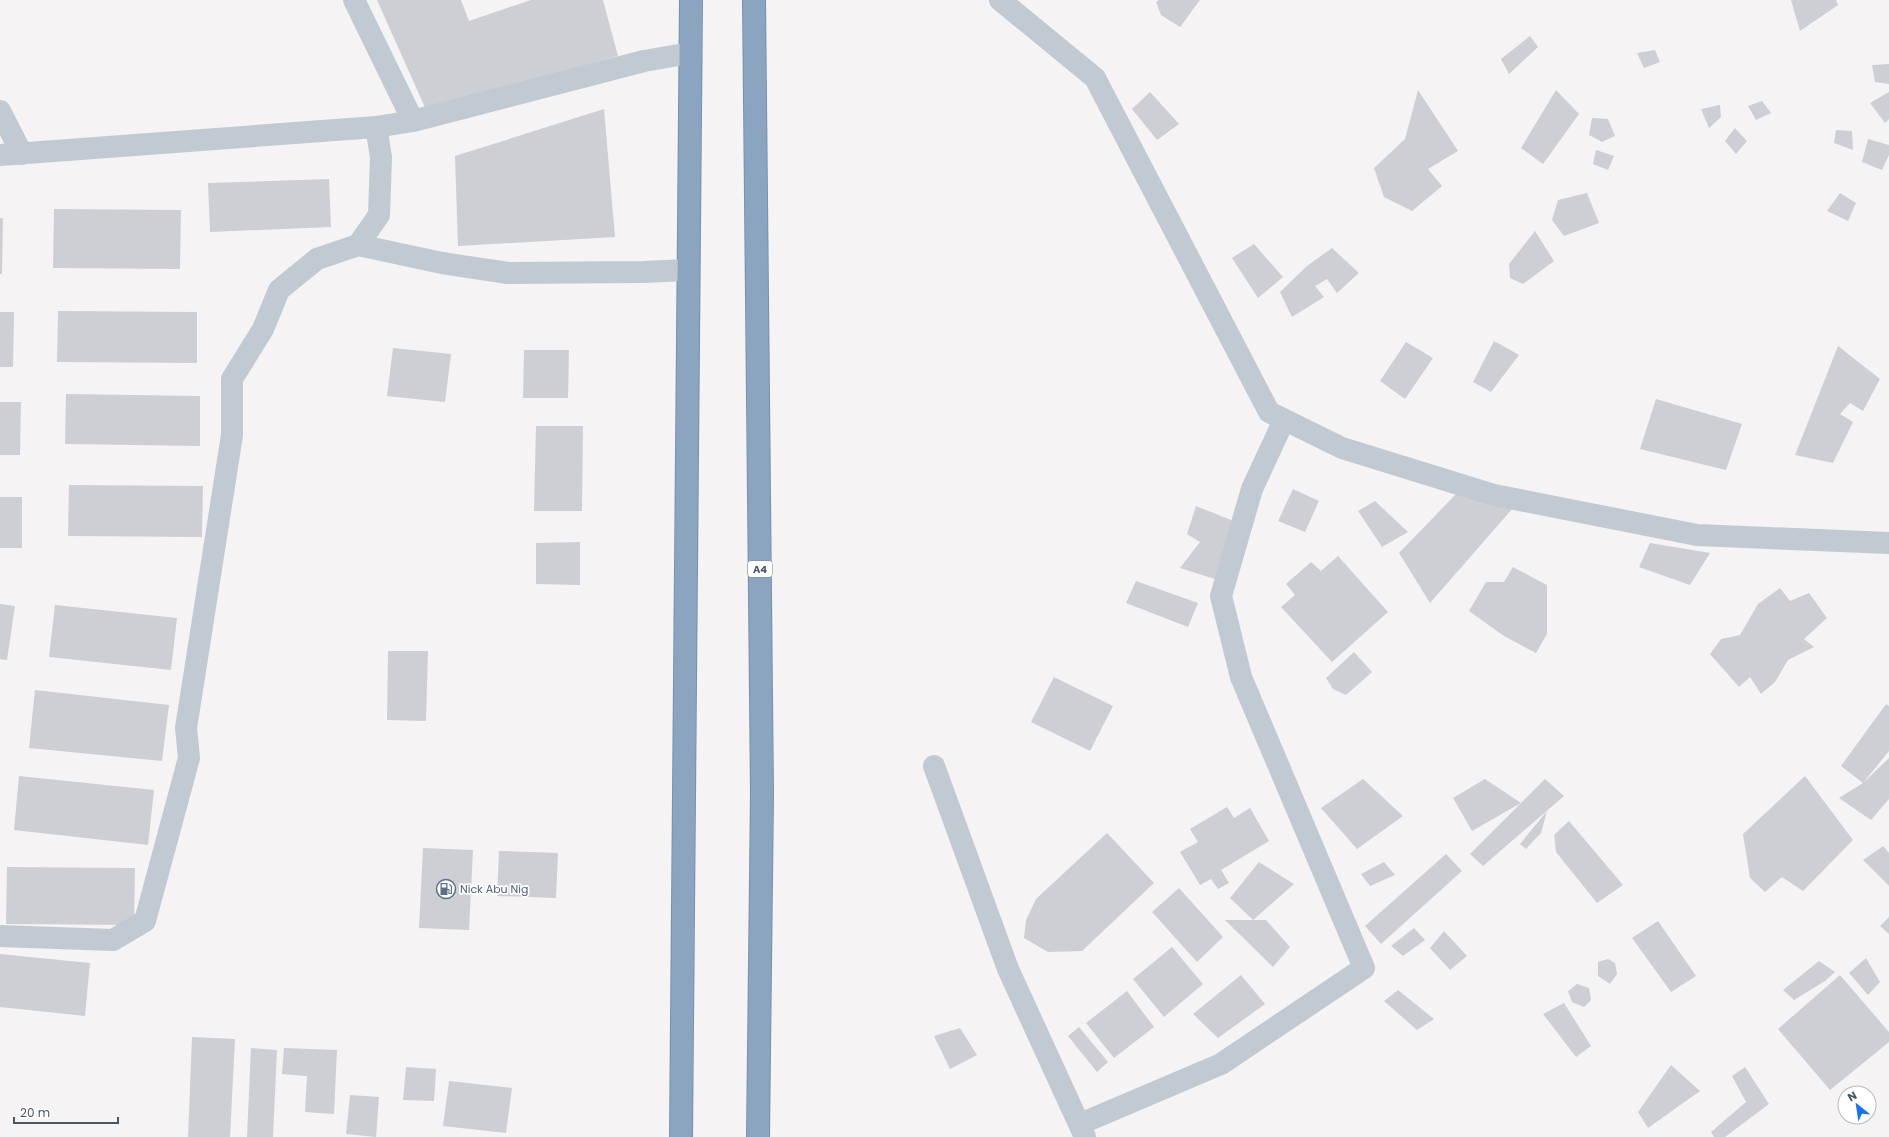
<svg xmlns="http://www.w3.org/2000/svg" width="1889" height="1137" font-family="Poppins,sans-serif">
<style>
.building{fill:#cdcfd5}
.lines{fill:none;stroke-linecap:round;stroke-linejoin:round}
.highway-casing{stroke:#7690ad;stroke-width:24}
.minor{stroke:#c1cad2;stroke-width:22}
.highway{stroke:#8ba5c1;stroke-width:22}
.labels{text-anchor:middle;stroke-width:3.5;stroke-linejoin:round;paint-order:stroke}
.shield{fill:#fff;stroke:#808990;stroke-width:1}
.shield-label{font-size:10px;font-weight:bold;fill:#4a5661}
.service-label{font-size:11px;fill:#4e5e75;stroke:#fff;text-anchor:start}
</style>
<rect width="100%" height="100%" fill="#f5f3f3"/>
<!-- building -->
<path class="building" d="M377 0H461L469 21 531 0H603L618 56 427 112Z
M1159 0H1200L1180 27 1161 15 1156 2Z
M1791 0H1836L1838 5 1800 31Z
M1530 36 1538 47 1509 74 1501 59Z
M1655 50 1660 62 1644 68 1637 53Z
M1889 64V84L1875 82 1872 65Z
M1418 90 1458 151 1428 169 1442 186 1412 211 1384 197 1374 168 1405 139Z
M1556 90 1579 114 1543 164 1521 148Z
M1150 92 1179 124 1157 140 1132 109Z
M1889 92V119L1885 123 1870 103Z
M1762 101 1771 113 1756 120 1748 106Z
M1720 105 1721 117 1709 128 1701 109Z
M604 109 615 237 458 246 455 156Z
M1592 118 1608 119 1615 136 1602 142 1589 135Z
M1735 128 1747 141 1736 154 1725 141Z
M1836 130 1852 131 1853 150 1834 143Z
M1868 139 1889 145V155L1882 170 1862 162Z
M1596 150 1614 156 1608 170 1593 164Z
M329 179 331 227 210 232 208 183Z
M1587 193 1599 223 1564 236 1552 220 1558 200Z
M1840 193 1856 203 1848 221 1827 211Z
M54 209 181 210 180 269 53 268Z
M0 218H3L2 274H0Z
M1535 231 1554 261 1523 284 1510 278 1509 264Z
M1254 244 1283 277 1258 298 1232 258Z
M1332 248 1359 273 1337 293 1327 279 1315 286 1324 297 1292 317 1280 292 1307 266Z
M58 311 197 312V363L57 362Z
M0 312H14L13 367H0Z
M1494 341 1519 355 1491 392 1473 382Z
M1406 342 1433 358 1405 399 1380 381Z
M1838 346 1880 379 1863 411 1850 403 1840 414 1853 422 1833 463 1795 455Z
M393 348 451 354 445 402 387 396Z
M524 350H569L568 398H523Z
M66 394 200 396V446L65 444Z
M1656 399 1742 424 1726 470 1640 449Z
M0 402H21L20 455H0Z
M536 426H583L582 511H534Z
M69 485 203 486 202 537 68 536Z
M1293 489 1319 501 1305 532 1278 521Z
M1457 493 1513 508 1430 603 1399 553Z
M0 497H22V548H0Z
M1375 501 1408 532 1382 547 1358 511Z
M1196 506 1236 522 1218 580 1180 568 1200 542 1187 534Z
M580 542V585L536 584V543Z
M1650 543 1710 553 1690 585 1639 567Z
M1338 556 1388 612 1332 662 1281 607 1295 595 1286 584 1311 562 1321 571Z
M1513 567 1547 585V634L1536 653 1504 636 1469 611 1486 582H1504Z
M1136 581 1198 603 1188 627 1126 603Z
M1780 588 1790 601 1809 593 1827 618 1804 639 1814 647 1788 660 1775 682 1761 694 1750 677 1739 687 1710 654 1721 639 1740 635 1758 604Z
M0 604 15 606 7 660 0 659Z
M55 605 177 618 171 670 49 657Z
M388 651H428L426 721 387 720Z
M1354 652 1372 672 1346 695 1333 689 1326 678Z
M1054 677 1113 706 1090 751 1031 722Z
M35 690 169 705 162 761 29 748Z
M1886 704 1889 706V751L1863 783 1841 766Z
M1889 758V799L1871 820 1839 798 1863 783Z
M19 776 154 790 148 845 14 830Z
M1805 776 1853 840 1803 891 1782 877 1765 892 1750 878 1743 834Z
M1363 779 1403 816 1357 849 1321 808Z
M1485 779 1521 803 1545 779 1564 796 1483 866 1470 854 1521 803 1472 831 1453 798Z
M1227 807 1234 818 1250 808 1269 841 1221 870 1229 883 1218 889 1211 879 1200 885 1180 852 1198 842 1190 829Z
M1547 811 1541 833 1526 849 1520 844Z
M1569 821 1623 885 1597 903 1556 852 1554 835Z
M1107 833 1154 883 1082 951 1048 952 1024 938 1026 920 1036 899Z
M1883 846 1889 853V886L1863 860Z
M423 848 473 850 469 930 419 928Z
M499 851 558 853 556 898 497 896Z
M1446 854 1462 871 1381 944 1365 926Z
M1259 862 1294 884 1253 920 1230 898Z
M1384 862 1395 875 1370 886 1361 874Z
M7 867 135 868 134 925 6 924Z
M1179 888 1223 937 1197 962 1152 912Z
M1889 917V934L1880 926Z
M1225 920H1266L1290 947 1273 967Z
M1658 921 1696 976 1671 992 1632 938Z
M1414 928 1425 940 1403 956 1391 946Z
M1444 931 1467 956 1450 970 1430 948Z
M1172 947 1203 984 1164 1017 1133 979Z
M0 954 90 963 85 1016 0 1007Z
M1866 958 1880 982 1868 995 1849 973Z
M1608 959 1615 963 1617 974 1610 984 1598 976V962Z
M1819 961 1835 972 1825 981 1794 1000 1783 990Z
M1241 975 1265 1004 1218 1038 1193 1014Z
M1840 975 1889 1032V1042L1830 1090 1778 1029Z
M1577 984 1589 988 1591 1000 1584 1007 1572 1002 1568 991Z
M1398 990 1434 1019 1417 1030 1384 1001Z
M1127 991 1154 1027 1114 1058 1086 1023Z
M1564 1003 1591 1046 1576 1057 1543 1014Z
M1079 1027 1108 1062 1097 1072 1068 1036Z
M960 1028 977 1055 950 1069 934 1036Z
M192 1037 235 1039 230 1137H188Z
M251 1048 277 1050 273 1137H247Z
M284 1048 337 1050 334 1114 305 1112 307 1076 282 1074Z
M1671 1065 1700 1091 1648 1128 1638 1112Z
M406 1067 436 1069 434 1101 403 1100Z
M1745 1067 1769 1104 1725 1137H1714L1711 1132 1746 1102 1732 1076Z
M449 1081 512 1088 506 1133 443 1126Z
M350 1095 379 1097 376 1137 346 1134Z"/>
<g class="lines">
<!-- highway casing -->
<g class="highway-casing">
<path id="highway" d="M754 0 762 794 758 1137
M681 1137 691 0"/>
</g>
<!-- minor -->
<path class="minor" d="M354 0 413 121
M1000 0 1095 78 1269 412 1342 448 1494 495 1697 535 1889 543
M0 111 22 154
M0 155 376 127 413 121 644 61 690 53
M358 245 442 263 508 273 643 272 688 270
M934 766 1008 969 1085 1137
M0 936 113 940 145 921 189 758 186 728 232 435V379L263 329 279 290 317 259 358 245 379 215 381 157 376 127
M1080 1124 1221 1064 1364 968 1241 677 1221 596 1252 489 1284 420"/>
<!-- highway -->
<use href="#highway" class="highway"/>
</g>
<!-- icons -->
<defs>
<g id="fuel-ring" transform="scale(1)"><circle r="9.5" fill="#fff" stroke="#5c6f8a" stroke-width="1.5"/><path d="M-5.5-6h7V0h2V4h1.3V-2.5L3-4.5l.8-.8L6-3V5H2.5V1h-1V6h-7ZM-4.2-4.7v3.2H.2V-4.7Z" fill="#5c6f8a"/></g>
</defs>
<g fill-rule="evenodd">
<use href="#fuel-ring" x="446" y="889"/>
</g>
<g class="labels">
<!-- shield labels -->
<rect class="shield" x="748" y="561" width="24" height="16" rx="3"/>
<g class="shield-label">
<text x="760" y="573">A4</text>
</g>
<!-- service labels -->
<g class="service-label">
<text x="460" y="893">Nick Abu Nig</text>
</g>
</g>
<!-- north arrow -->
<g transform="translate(1857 1105) rotate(330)"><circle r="19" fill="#ffffff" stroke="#b7bbc0"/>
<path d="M0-3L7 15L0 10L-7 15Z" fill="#1a73e8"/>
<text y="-6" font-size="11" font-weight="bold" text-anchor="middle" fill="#4a5661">N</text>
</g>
<!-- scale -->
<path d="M14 1117v6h104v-6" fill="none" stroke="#4a5661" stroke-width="2"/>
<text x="20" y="1117" font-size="12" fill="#4a5661" stroke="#ffffff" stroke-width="3" paint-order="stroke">20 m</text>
</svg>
